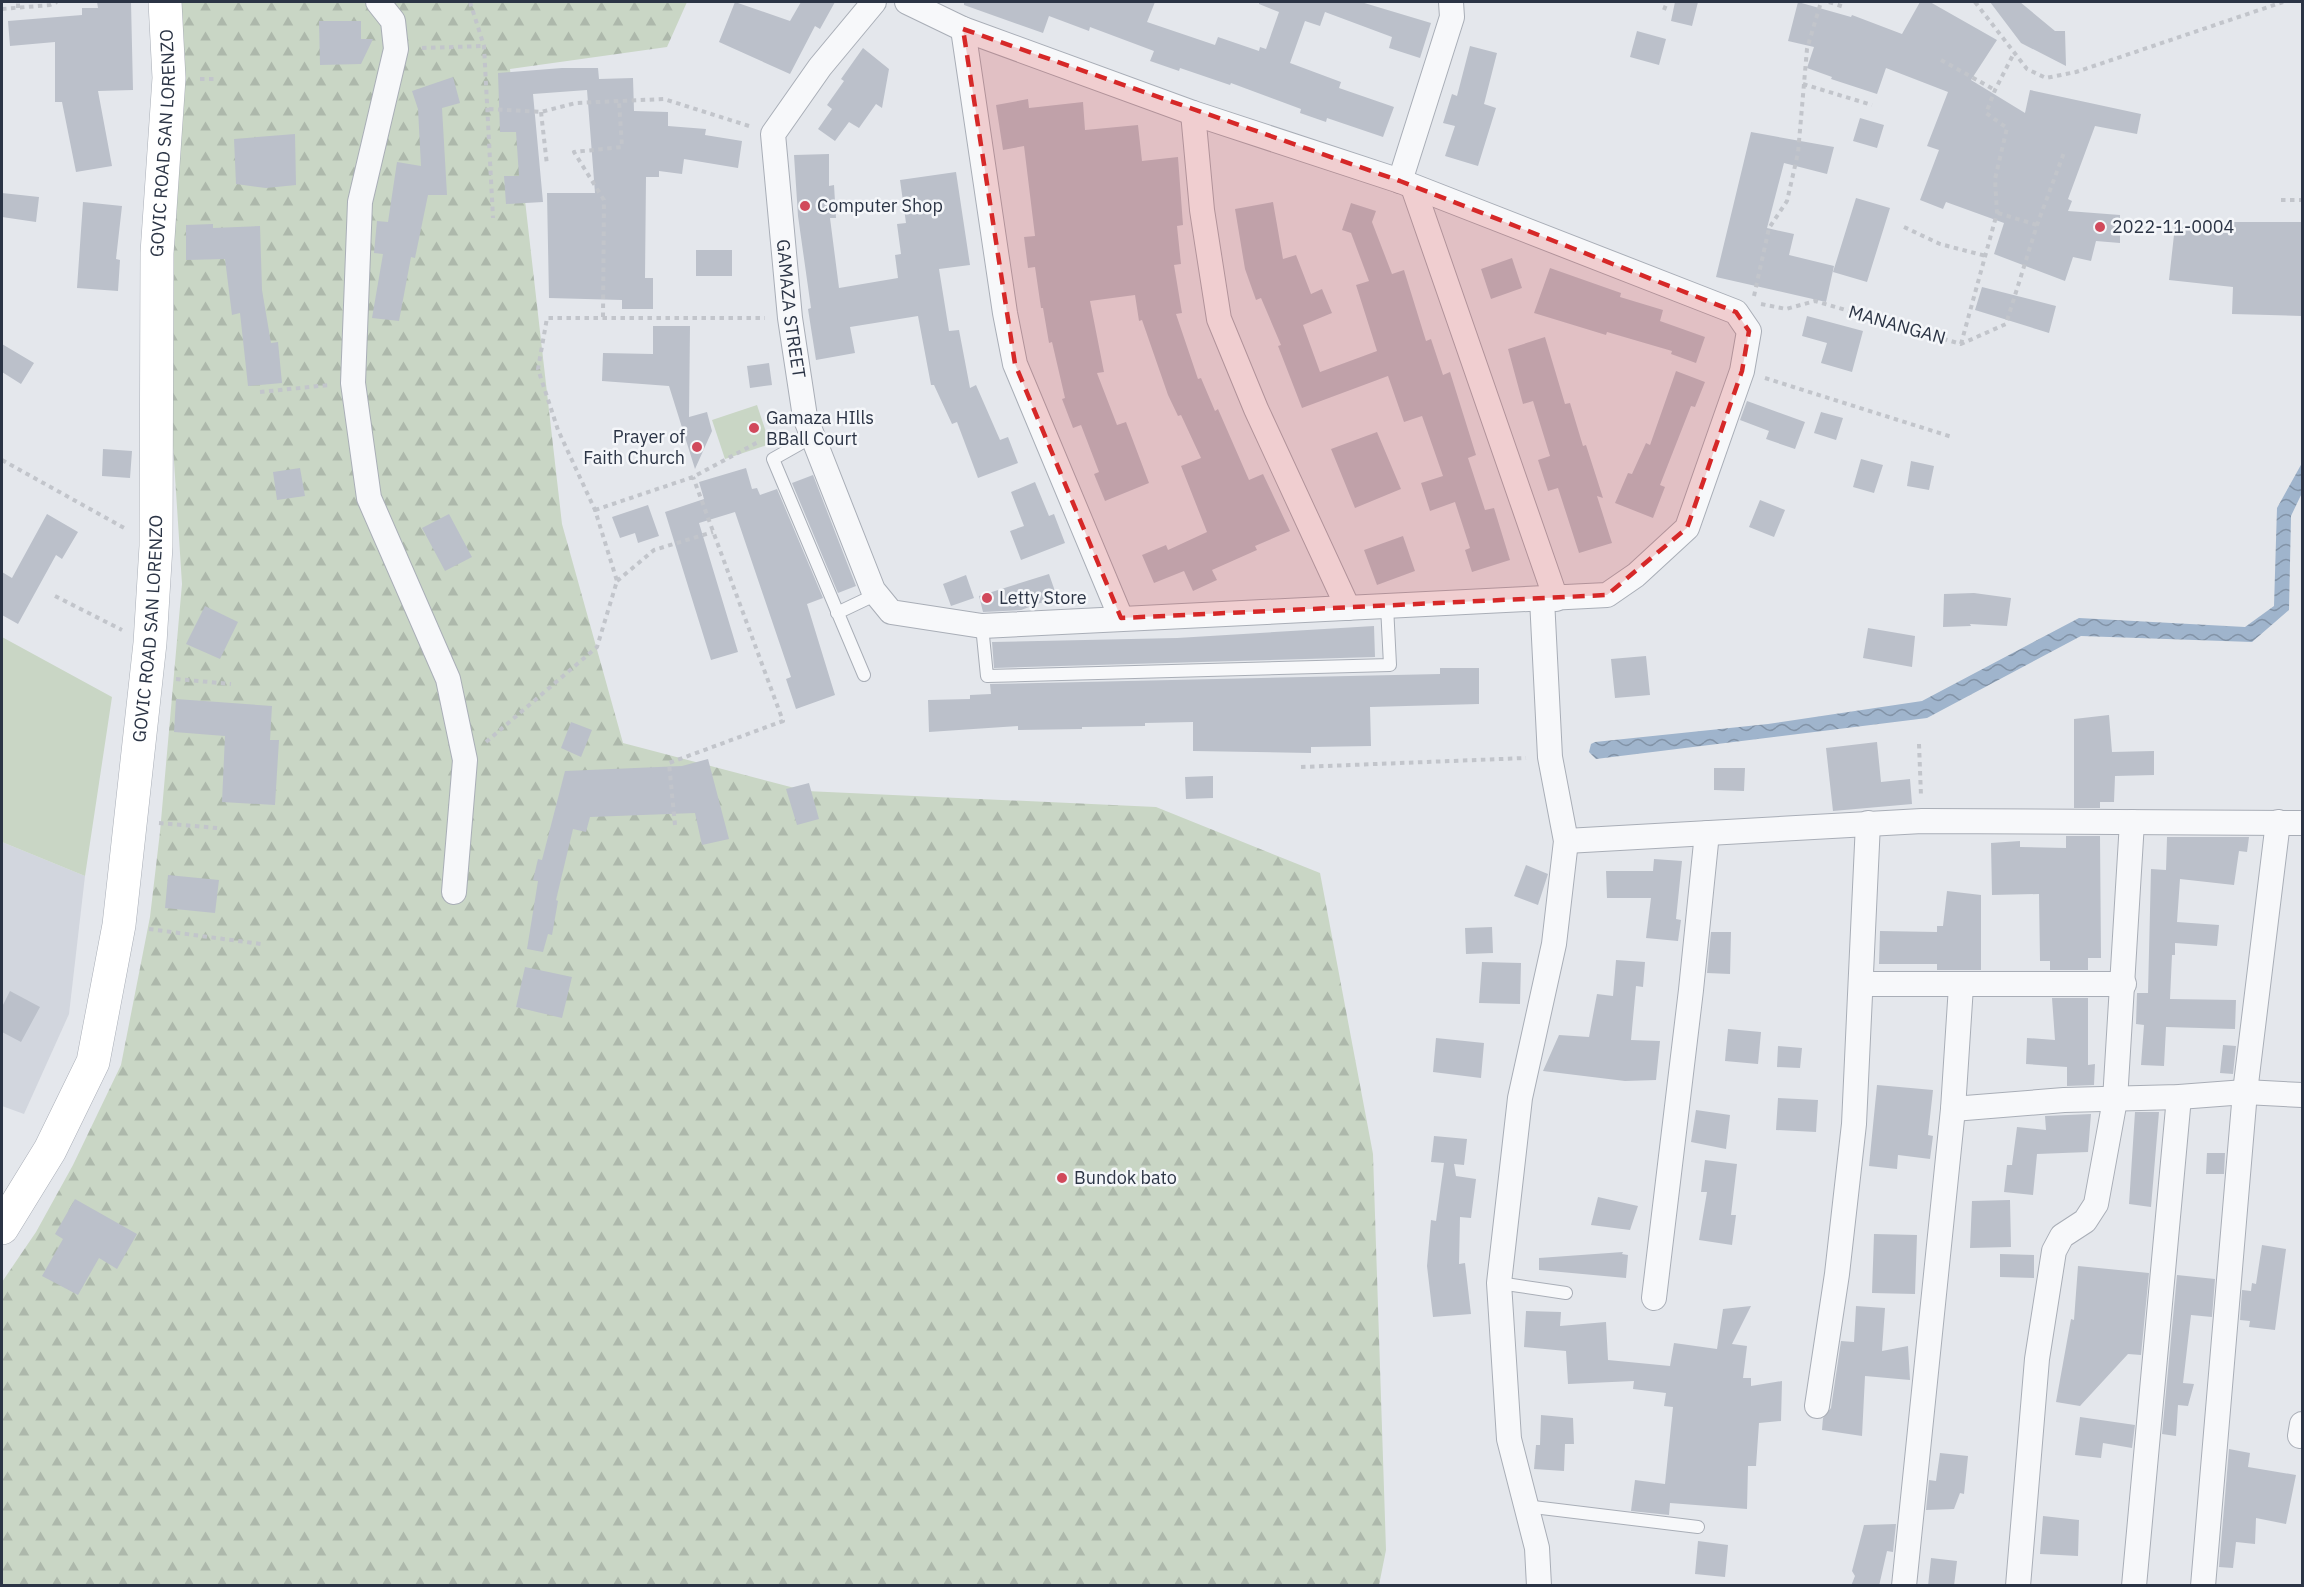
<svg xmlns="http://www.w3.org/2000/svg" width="2304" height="1587" font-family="'IBM Plex Sans',sans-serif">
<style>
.built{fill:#d2d6de}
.green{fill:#c9d6c5}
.forest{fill:url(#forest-firs)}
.water{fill:url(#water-waves)}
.building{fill:#bbc0ca}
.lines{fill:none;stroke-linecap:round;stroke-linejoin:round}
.service-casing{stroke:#a9aeb7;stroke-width:14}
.minor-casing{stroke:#a9aeb7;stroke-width:26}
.secondary-casing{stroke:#a9aeb7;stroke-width:34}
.path{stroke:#c2c5cb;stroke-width:4;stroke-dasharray:4.5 4.5;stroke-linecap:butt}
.service{stroke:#f7f8fa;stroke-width:12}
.minor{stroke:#f7f8fa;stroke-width:24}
.secondary{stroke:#fff;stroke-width:33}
.marked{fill:#d62828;fill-opacity:0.2;stroke:#d62828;stroke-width:4.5;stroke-dasharray:12 8;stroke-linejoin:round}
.poi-dot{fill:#d1495b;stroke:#f4f6f9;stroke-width:2}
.labels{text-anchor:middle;stroke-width:5;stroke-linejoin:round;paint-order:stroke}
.street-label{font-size:18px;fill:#2b3445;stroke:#f4f6f9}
.poi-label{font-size:18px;fill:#2b3445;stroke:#f4f6f9;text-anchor:start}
</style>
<defs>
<pattern id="forest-firs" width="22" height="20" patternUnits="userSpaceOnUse" patternTransform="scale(1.5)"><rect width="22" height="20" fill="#c9d6c5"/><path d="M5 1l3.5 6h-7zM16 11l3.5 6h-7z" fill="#adb8ab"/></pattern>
<pattern id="water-waves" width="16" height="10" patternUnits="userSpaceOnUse" patternTransform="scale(1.5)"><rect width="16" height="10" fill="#9fb4cc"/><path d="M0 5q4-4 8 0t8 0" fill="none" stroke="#8293a7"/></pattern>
</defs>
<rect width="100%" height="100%" fill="#e4e7ec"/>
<!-- built -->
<path class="built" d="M2 842 85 876 69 1014 24 1114 2 1106Z"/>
<!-- green -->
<path class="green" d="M757 405 770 444 725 459 712 420Z
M2 637 112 697 85 876 2 842Z"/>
<!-- forest -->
<path class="forest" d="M171 2H687L667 47 510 69 562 524 623 743 806 791 1156 807 1320 873 1373 1154 1386 1550 1379 1585 2 1586V1282L36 1232 73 1165 121 1065 150 917 160 832 182 584 165 323Z"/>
<!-- water -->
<path class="water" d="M2302 463V493L2291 516 2289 610 2252 642 2081 636 1927 718 1596 759 1589 752 1591 744 1595 742 1768 724 1922 701 2079 618 2245 627 2274 606 2277 508Z"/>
<!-- building -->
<path class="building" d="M97 2H131L133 90 98 91 112 166 76 172 62 102H55V42L10 46 8 21 82 15V8H98Z
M735 2 790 21 801 2H835L820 29 815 26 790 74 719 42Z
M964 2H1155L1147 22 1215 45 1218 37 1259 51 1260 47 1266 49 1279 12 1259 4V2H1361L1431 23 1420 58 1389 48 1392 37 1325 12 1320 26 1305 21 1290 63 1341 82 1339 88 1394 107 1383 137 1327 118 1326 122 1300 113 1301 109 1231 83 1230 85 1180 68 1179 71 1150 61 1154 51 1090 27 1089 31 1049 16 1043 33 964 5Z
M1675 2H1698L1692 26 1671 21Z
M1798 2 1851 17 1852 15 1902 34 1920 2H1930L1997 40 1971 80 2025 113 2030 90 2141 114 2137 134 2095 126 2068 199 2072 201 2068 211 2120 215V243L2096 241 2091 261 2073 257 2065 281 1994 254 2004 223 1946 202 1943 209 1920 200 1939 150 1927 146 1948 92 1886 68 1877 94 1831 79 1832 77 1807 68 1814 47 1788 41Z
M1990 2H2020L2055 31H2065L2066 66 2021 43Z
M319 21H361V39H373L361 64 320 65Z
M1637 31 1666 39 1659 65 1630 57Z
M1470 46 1497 53 1484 104 1496 108 1478 166 1445 156 1455 126 1443 123 1452 94 1457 96Z
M863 48 889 69 882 108 876 104 859 128 849 122 835 141 818 129 832 109 827 105 844 81 841 79Z
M562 68H598L599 79 633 78 634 111 668 112V126L706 129 705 135 742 141 738 168 684 159 682 174 659 171V177H646L645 278H653V309H622V300L549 298 547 193H595L587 90 533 94 543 202 506 204 504 176H519L516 132H500L498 73Z
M453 77 460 103 442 108 447 195H428L415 258 411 257 399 321 372 318 383 254 374 253 377 221 388 222 397 162 421 166 418 109 412 91Z
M1028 99 1029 108 1083 102 1085 130 1138 125 1142 161 1178 157 1183 225 1177 226 1181 264 1174 265 1182 313 1176 314 1198 379 1201 378 1215 411 1218 409 1249 480 1263 474 1290 531 1255 546 1257 550 1212 570 1217 580 1193 591 1184 571 1154 583 1142 555 1166 545 1168 550 1207 532 1181 466 1201 458 1181 415 1178 416 1168 395 1142 320 1139 321 1135 295 1090 301 1104 372 1097 373 1117 425 1126 422 1149 483 1105 501 1094 474 1099 472 1081 425 1073 428 1062 399 1065 398 1052 342 1049 343 1043 308H1041L1035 267 1028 268 1024 237 1035 236 1024 146 1003 150 996 105Z
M1860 118 1884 125 1877 148 1853 141Z
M1751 132 1834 147 1827 174 1784 163 1767 228 1794 234 1789 255 1834 266 1826 302 1716 277Z
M295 134 296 185 266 188 236 184 234 139Z
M829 154V186L834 185 836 218H830L839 288 898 278 895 255 901 254 897 224 906 223 900 180 956 172 970 265 939 269 949 331 959 330 970 388 976 385 1000 440 1008 437 1018 463 978 478 957 422 952 424 934 385H931L918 316 850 327 855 353 816 360 808 309 811 308 798 216 794 155Z
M2 193 39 197 36 222 2 217Z
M1856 198 1890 208 1867 282 1833 272Z
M83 202 122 206 116 259 120 260 118 291 77 288Z
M1273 202 1283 259 1296 255 1311 294 1322 289 1332 313 1303 325 1320 372 1377 351 1356 285 1369 281 1351 233 1342 230 1351 203 1376 211 1372 222 1392 274 1404 270 1426 341 1431 339 1443 375 1450 372 1476 455 1468 458 1485 510 1494 508 1510 560 1472 572 1465 550 1470 548 1455 502 1430 511 1421 483 1443 476 1422 416 1404 422 1388 376 1302 408 1278 346 1281 345 1261 298 1256 300 1245 269 1235 209Z
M2234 222H2302V316L2232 314 2233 287 2169 280 2175 226 2233 233Z
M213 224V228L260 226 262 290 271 343 278 342 282 383 248 386 240 313 232 315 225 259 186 260V225Z
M696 250H732V276H696Z
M1512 258 1522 288 1491 299 1481 269Z
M1550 268 1621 293 1620 297 1663 310 1660 321 1705 337 1696 363 1671 354 1672 351 1607 332 1606 335 1534 313Z
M1982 287 2056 306 2049 333 1975 310Z
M1807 316 1863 331 1852 372 1821 363 1827 343 1802 336Z
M653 326H690L689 417 707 412 712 431 695 469 669 386 602 381 603 353 653 354Z
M1545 337 1565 404 1570 403 1583 446 1586 445 1603 498 1597 496 1612 543 1579 553 1558 488 1548 491 1538 460 1550 456 1533 401 1523 404 1508 349Z
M2 344 34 363 21 384 2 372Z
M769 363 772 385 750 388 747 366Z
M1676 371 1705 382 1695 407 1691 406 1660 485 1665 487 1653 518 1615 503 1628 473 1632 474 1646 443 1650 445Z
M1747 401 1805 422 1795 449 1766 439 1769 431 1740 420Z
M1821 412 1843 418 1836 440 1814 433Z
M1377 432 1401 489 1355 508 1331 449Z
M103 449 132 451 130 478 102 476Z
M1861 459 1883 465 1874 493 1853 487Z
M1911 461 1934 466 1929 490 1907 486Z
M300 468 305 496 277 500 273 472Z
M746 468 752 489 757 488 760 495 777 489 823 598 807 604 835 695 796 709 786 679 791 677 735 512 699 523 738 652 711 660 665 512 704 499 699 482Z
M813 475 856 586 838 593 792 483Z
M1035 482 1049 516 1054 514 1065 543 1021 560 1010 531 1024 526 1011 492Z
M1760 500 1785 510 1774 537 1749 527Z
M648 505 659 536 638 543 635 533 620 538 612 517Z
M47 514 78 532 62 559 56 555 18 624 2 615V572L12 578Z
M449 514 472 557 445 571 422 528Z
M1403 536 1415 571 1377 585 1364 550Z
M1049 574 1057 597 1021 610 983 612 979 596Z
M966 575 974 598 951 606 943 584Z
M1974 593 2011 598 2007 626 1970 624 1971 626 1943 627 1944 594Z
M205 606 238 622 220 659 186 644Z
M1374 626 1375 657 994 668 992 642 1177 638Z
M1868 628 1915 636 1912 667 1863 658Z
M1646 656 1650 695 1615 698 1611 659Z
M1440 668H1479V704L1370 707 1371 746 1311 747V753L1193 751V722L1145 723V726L1082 727V729L1018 730V726L929 732 928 700 970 699V695L991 694 990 684 1440 674Z
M176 699 272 706 270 740H279L275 805 222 802 225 736 174 732Z
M2109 715 2112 752 2154 751V775L2115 776 2114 802H2100V808H2074V719Z
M571 722 592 730 581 757 561 748Z
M1877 742 1881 782 1910 779 1912 804 1833 811 1826 748Z
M708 759 729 839 702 845 695 813 590 817 586 832 573 829 556 900 558 901 552 935 548 934 543 952 527 949 538 881 533 880 538 859 542 860 565 771 682 766Z
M1714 768H1745L1744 791 1714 790Z
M1213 776V798L1186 799 1185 777Z
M809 783 819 819 797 825 786 789Z
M2066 836H2100L2101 958H2088V970H2050V961H2040L2039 894 1992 895 1991 843 2020 841V847L2066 848Z
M2167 837H2249L2247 852 2239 851 2234 885 2180 879 2177 922 2219 925 2217 946 2175 943V955H2172L2170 999 2236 1000 2235 1029 2166 1027 2164 1066 2141 1065 2144 1025 2136 1024 2137 993H2148L2151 869 2166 870Z
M1654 859 1682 861 1676 919 1681 920 1678 941 1646 938 1651 898H1607L1606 871H1653Z
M1526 865 1548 874 1538 905 1514 896Z
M168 875 219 880 215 913 165 908Z
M1947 891 1981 895V970H1937V964H1879L1880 931 1937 932V926H1943Z
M1492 927 1493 953 1466 954 1465 928Z
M1711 932H1731L1730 974 1707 973Z
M1616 960 1645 962 1643 987 1636 986 1631 1040 1660 1041 1656 1080 1625 1081 1543 1071 1559 1035 1589 1037 1597 994 1613 996Z
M1482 962 1521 963 1520 1004 1479 1003Z
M525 967 572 977 562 1018 516 1007Z
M10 991 40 1007 21 1042 2 1032V1007Z
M2052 998H2088V1065L2095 1064 2094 1085 2067 1086V1067L2026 1064 2027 1038 2055 1040Z
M1728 1029 1761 1032 1758 1064 1725 1061Z
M1436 1038 1484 1043 1481 1078 1433 1072Z
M2223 1045 2236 1046 2233 1074 2220 1073Z
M1778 1046 1802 1048 1800 1068 1777 1067Z
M1877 1085 1933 1090 1928 1135 1933 1136 1930 1159 1898 1155 1897 1169 1869 1166Z
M1778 1098 1818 1100 1816 1132 1776 1130Z
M1696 1110 1730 1115 1726 1149 1691 1142Z
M2135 1112H2159L2151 1207 2129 1204Z
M2091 1114 2088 1152 2037 1154 2033 1195 2004 1192 2007 1165H2012L2017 1127 2046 1130 2045 1116Z
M1434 1136 1467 1139 1464 1165 1454 1164 1456 1176 1476 1179 1471 1218 1460 1217 1459 1264 1465 1263 1471 1314 1433 1317 1427 1266 1431 1220 1436 1221 1444 1163 1431 1162Z
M2207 1153H2225L2224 1174H2206Z
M1705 1160 1737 1164 1731 1215H1736L1732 1245 1699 1240 1707 1192H1701Z
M1598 1197 1638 1206 1630 1230 1591 1225Z
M75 1199 137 1234 117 1269 99 1258 78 1295 42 1276 63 1239 55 1234Z
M2010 1200 2011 1247 1970 1248 1972 1201Z
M1874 1234 1917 1235 1915 1294 1872 1293Z
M2262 1245 2286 1249 2275 1330 2249 1327 2250 1321 2240 1320 2242 1290 2251 1291 2252 1283 2256 1284Z
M1623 1252 1622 1254 1628 1255 1626 1278 1539 1270V1258Z
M2000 1254 2034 1255V1278L2000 1277Z
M2078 1266 2149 1273 2141 1355 2128 1354 2080 1406 2056 1402 2071 1319 2074 1320Z
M2177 1275 2215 1279 2212 1317 2191 1315 2183 1383 2194 1384 2188 1406 2178 1405 2176 1436 2162 1434Z
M1751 1306 1732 1344 1747 1346 1743 1378H1751V1386L1782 1381 1781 1421 1759 1423 1756 1466H1748L1747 1509 1670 1503 1669 1515 1631 1511 1635 1480 1665 1484 1673 1407 1664 1406 1666 1393 1633 1389 1634 1381 1568 1384 1566 1351 1524 1347 1526 1311 1561 1312 1560 1326 1606 1322 1608 1360 1670 1366 1674 1343 1717 1349 1723 1309Z
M1856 1306 1885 1308 1882 1351 1908 1346 1910 1380 1865 1376 1862 1436 1822 1430 1823 1418 1831 1408 1841 1341 1854 1342Z
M1541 1415 1573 1418 1574 1444H1565L1564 1471 1534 1469 1536 1445H1540Z
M2080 1417 2135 1425 2132 1448 2103 1443 2101 1458 2075 1455Z
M2229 1449 2250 1453 2248 1467 2296 1475 2286 1524 2256 1518 2255 1544 2236 1542 2233 1568 2219 1567Z
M1940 1453 1968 1456 1964 1494 1960 1493 1954 1509 1926 1510 1929 1480 1936 1481Z
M2043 1516 2079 1520 2078 1556 2040 1554Z
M1896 1524 1893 1552 1887 1551 1879 1586H1851L1855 1576 1852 1571 1864 1525Z
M1698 1541 1728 1545 1725 1577 1695 1574Z
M1931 1558 1957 1561 1954 1586H1928Z"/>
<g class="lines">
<!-- service casing -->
<g class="service-casing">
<path id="service" d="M812 437 773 459 864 675
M837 613 877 594
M982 626 987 676 1390 665 1387 606
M1499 1283 1566 1293
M1525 1506 1698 1527"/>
</g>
<!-- minor casing -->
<g class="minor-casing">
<g id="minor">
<path d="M378 2 393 21 396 49 360 202 353 383 369 498 448 679 465 760 454 892"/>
<path id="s1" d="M874 2 820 67 773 134 790 318 805 417 873 590 891 612 982 626 1607 595 1636 575 1687 528 1742 371 1749 331 1736 312 1400 181 1193 113 963 29 907 2"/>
<path d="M963 29 1005 313 1015 364 1121 618"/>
<path d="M1193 113 1202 210 1219 319 1256 409 1348 608"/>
<path d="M1400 181 1452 17 1451 2"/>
<path d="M1413 187 1556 599"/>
<path d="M1566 841 1922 821 2302 823"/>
<path d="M1862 984H2124"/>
<path d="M1953 1109 2064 1100 2179 1097 2245 1092 2302 1095"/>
<path d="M1654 1298 1691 990 1707 833"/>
<path d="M1817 1406 1837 1274 1854 1124 1868 823"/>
<path d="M2300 1436 2302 1424"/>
<path d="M1539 1586 1537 1548 1509 1439 1499 1283 1520 1098 1554 944 1566 841 1550 757 1542 599"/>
<path d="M1904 1586 1953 1109 1961 986"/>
<path d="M2018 1586 2037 1359 2054 1251 2062 1236 2085 1221 2096 1204 2115 1100 2132 822"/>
<path d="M2134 1586 2179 1097"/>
<path d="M2203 1586 2245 1092 2278 822"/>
</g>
</g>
<!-- secondary casing -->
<g class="secondary-casing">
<g id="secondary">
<path id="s2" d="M2 1228 50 1150 93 1062 119 925 150 643 156 546 157 253 169 78 165 2"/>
</g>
</g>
<!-- path -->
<path class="path" d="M470 2 484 46 493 218
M1829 2 1844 7
M1975 2 2027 69 2046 78 2076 72 2283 2
M18 8V2
M2 9 50 5 57 2
M1664 10 1667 2
M422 48 484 46
M1941 60 1995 90
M200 79H215
M1803 84 1872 105
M489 109 541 112 576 103 664 99 749 126
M541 112 547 165
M2281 200H2302
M1998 213 2037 225
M1904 227 1940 244 1986 256
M1754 296 1769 228 1787 201 1798 153 1807 49 1821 2
M1761 304 1786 309 1815 301 1961 344 2006 324 2037 225 2065 150
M603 317 604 200 574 152 622 147 619 101
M1961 344 1997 213 1995 179 2007 128 1986 113 1995 90 2014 53
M1765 378 1952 437
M260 392 329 385
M2 460 126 529
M595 510 693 477 760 441
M617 581 654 550 713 532
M55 596 122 630
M176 679 231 684
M486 742 597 647 617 581 595 510 558 430 538 369 547 318H765
M1919 744 1921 796
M1301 767 1526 758
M159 823 217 828
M675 825 669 763 783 721 693 477
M149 929 261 944"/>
<!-- service -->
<use href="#service" class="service"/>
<!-- minor -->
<use href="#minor" class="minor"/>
<!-- secondary -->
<use href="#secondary" class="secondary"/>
</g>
<!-- marked area -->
<path class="marked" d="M963 29 1400 181 1736 312 1749 331 1742 371 1687 528 1607 595 1121 618 1015 364Z"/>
<!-- markers -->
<g class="poi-dot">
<circle cx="805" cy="206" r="6"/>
<circle cx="2100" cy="227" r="6"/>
<circle cx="754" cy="428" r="6"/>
<circle cx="697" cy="447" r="6"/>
<circle cx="987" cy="598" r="6"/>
<circle cx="1062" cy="1178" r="6"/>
</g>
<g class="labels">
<!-- street labels -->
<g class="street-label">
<text dy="6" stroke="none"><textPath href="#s2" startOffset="1113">GOVIC ROAD SAN LORENZO</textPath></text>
<text dy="6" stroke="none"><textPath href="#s1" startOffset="342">GAMAZA STREET</textPath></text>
<text transform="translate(1897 325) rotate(16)" y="6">MANANGAN</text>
<text dy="6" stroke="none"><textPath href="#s2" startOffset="627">GOVIC ROAD SAN LORENZO</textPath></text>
</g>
<!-- poi labels -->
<g class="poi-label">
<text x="817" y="212">Computer Shop</text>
<text x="2112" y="233">2022-11-0004</text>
<text x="766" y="424">Gamaza HIlls<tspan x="766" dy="21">BBall Court</tspan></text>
<text x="685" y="443" text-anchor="end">Prayer of<tspan x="685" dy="21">Faith Church</tspan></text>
<text x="999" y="604">Letty Store</text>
<text x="1074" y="1184">Bundok bato</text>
</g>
</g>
<!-- border -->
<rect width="2304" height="1587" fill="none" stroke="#2b3445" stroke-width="6"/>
</svg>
